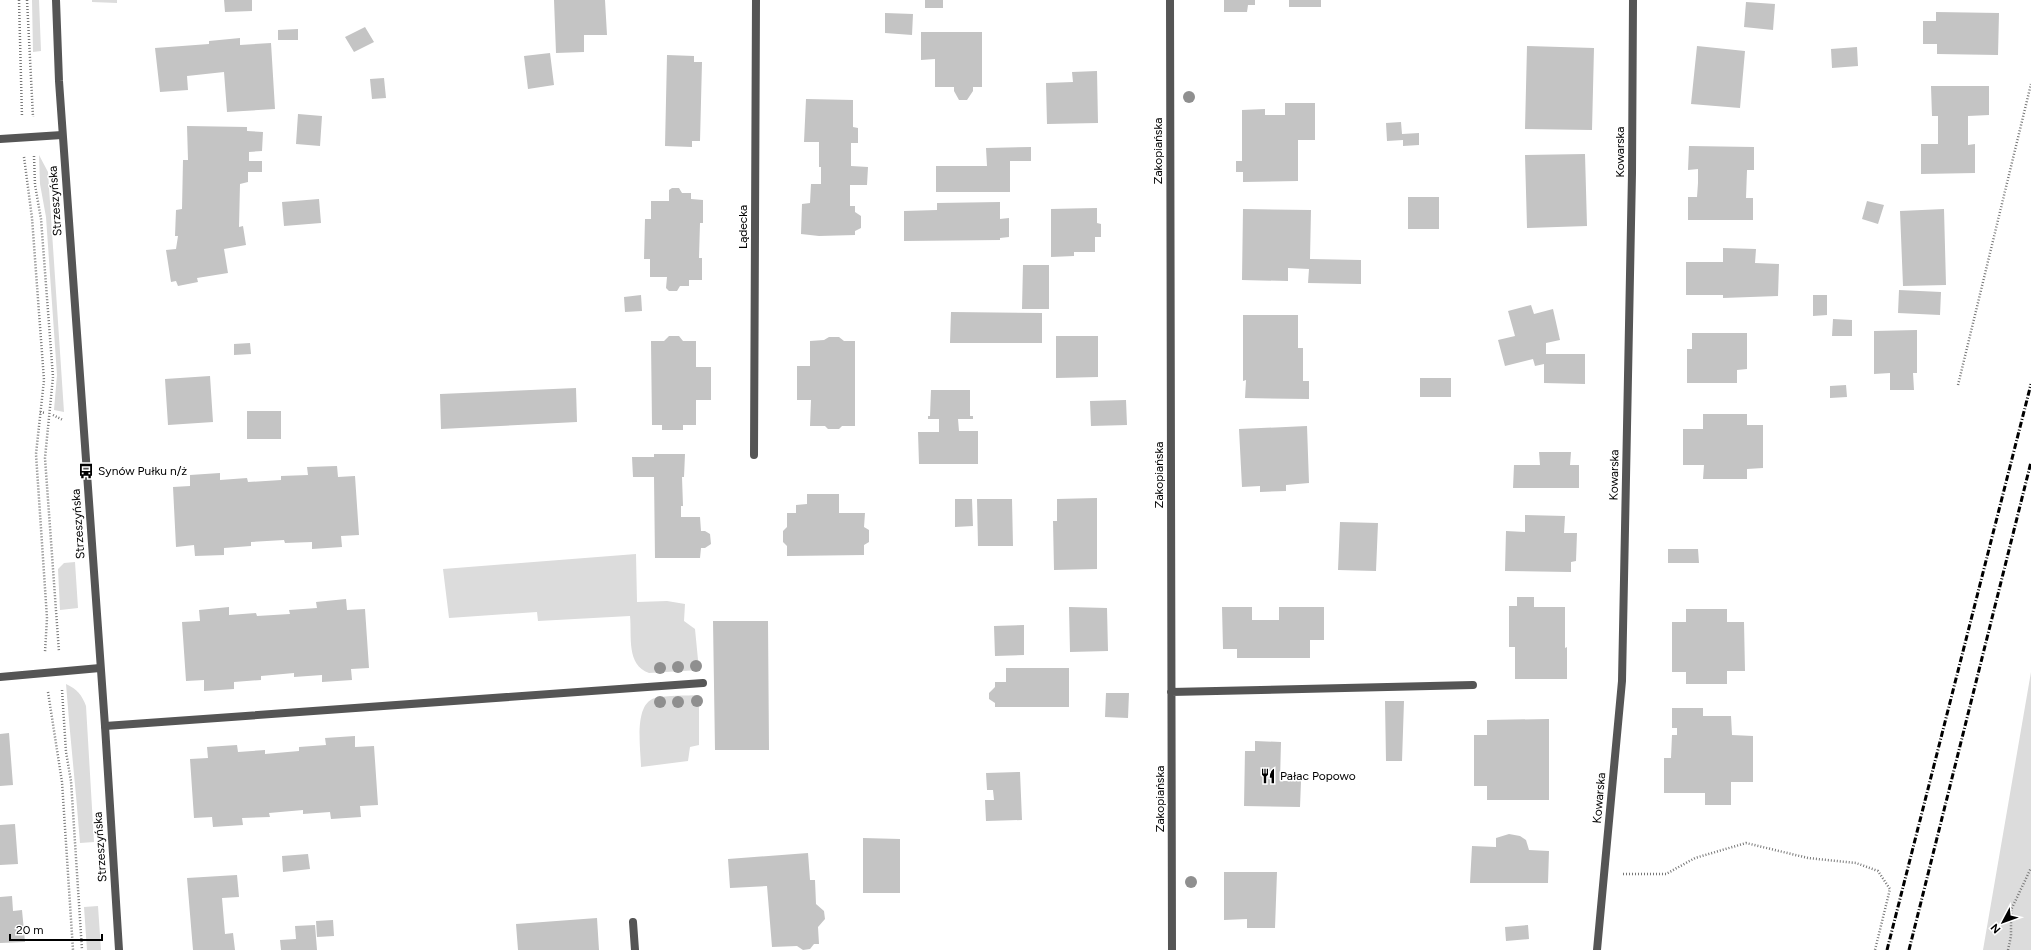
<svg xmlns="http://www.w3.org/2000/svg" width="2031" height="950" font-family="Figtree,sans-serif">
<style>
.green{fill:#dcdcdc}
.building{fill:#c4c4c4}
.lines{fill:none;stroke-linecap:round;stroke-linejoin:round}
.path{stroke:#777;stroke-width:2.5;stroke-dasharray:1 2;stroke-linecap:butt}
.minor{stroke:#555;stroke-width:8}
.tertiary{stroke:#555;stroke-width:8}
.rail{stroke:#000;stroke-width:3;stroke-dasharray:6 2 1 2;stroke-linecap:butt}
.tree{fill:#8f8f8f}
.labels{text-anchor:middle;stroke-width:3;stroke-linejoin:round;paint-order:stroke}
.street-label{font-size:12px;fill:#000;stroke:#fff}
.poi-label{font-size:12px;fill:#000;stroke:#fff;text-anchor:start}
</style>
<rect width="100%" height="100%" fill="#fff"/>
<!-- green -->
<path class="green" d="M32 0H39L41 51 33 52Z
M92 0H117V3L92 2Z
M39 155 48 172 64 412 54 410 57 375 46 217 40 184Z
M636 554 637 602 667 601 685 604 684 621 695 629 699 670 649 673C626 665 632 636 630 616L538 621 537 612 449 618 443 569Z
M75 562 78 608 60 610 58 569 64 563Z
M2031 672V950H1983Z
M66 684C77 689 82 695 86 706L94 842 80 843C76 790 70 737 66 684Z
M699 695V745L690 747 688 761 641 767C641 750 633 704 655 698 668 695 685 696 699 695Z
M98 906 101 950H87L84 907Z"/>
<!-- building -->
<path class="building" d="M224 0H252V11L225 12Z
M554 0H605L607 35H584V52L556 53Z
M925 0H943V8H925Z
M1224 0H1255V5H1248L1247 12H1224Z
M1289 0H1321V7H1289Z
M1746 2 1775 4 1773 30 1744 27Z
M1936 12 1999 13 1998 55 1937 54V44H1923V21H1936Z
M885 13 913 14 912 35 885 33Z
M365 27 374 42 354 52 345 37Z
M298 29V40H278V30Z
M921 32H982V87H973V91L967 100H959L954 91V87H935V59L921 60Z
M240 38V45L271 43 275 109 227 112 224 72 187 76 188 90 160 92 155 48 209 44V41Z
M1527 46 1594 48 1592 130 1525 129Z
M1697 46 1745 51 1740 108 1691 104Z
M1857 47 1858 66 1832 68 1831 49Z
M550 53 554 85 528 89 524 56Z
M667 55 694 56V62H702L700 141H692V147L665 146Z
M1097 71 1098 123 1047 124 1046 83 1073 82 1072 72Z
M384 78 386 98 372 99 370 79Z
M1931 86H1989V115L1968 116V145L1975 144V173L1921 174V144H1938V116H1932Z
M806 99 853 100V127L858 128V143H851V166L868 167 867 185H850V206H855V212L861 216V228L855 231V235L819 236 801 234 802 204 810 203 811 184H821V167H819V142H804Z
M1285 103H1315V140H1298V181L1243 182V172H1236V161H1242V110L1265 109V115H1285Z
M298 114 322 116 320 146 296 144Z
M1401 122 1402 134 1419 133V145L1403 146V140L1387 141 1386 123Z
M187 126 247 127V131L263 132 262 151 249 152V161H262V172H248V182L240 184 239 227 243 226 246 245 224 249 228 273 197 278 198 282 178 286 176 281 171 282 166 250 176 249 178 236H175L176 210 182 209 183 160H188Z
M1689 146 1754 147V170H1747L1746 198H1753V220H1688V197H1697L1698 183V169L1688 170Z
M1031 147V161H1010V192H936V166H987L986 148Z
M1585 154 1587 226 1527 228 1525 155Z
M672 188H679L682 193H691V199L703 200V223H700L699 258H702V280H689V286H680L677 291H669L666 288 667 277H650V259H644L645 219H651V201H669V190Z
M1408 197H1439V229H1408Z
M319 199 321 223 284 226 282 202Z
M1867 201 1884 205 1878 224 1862 219Z
M1000 202V219L1009 218V237L1000 238V240L904 241V211L937 210V203Z
M1097 208V223L1101 224V237H1095V252H1074V256L1051 257V209Z
M1243 209 1311 210 1310 259 1361 260V284L1308 283 1309 269 1288 268V281L1242 280Z
M1944 209 1946 285 1903 286 1900 211Z
M1723 248 1756 249 1755 263 1779 264 1778 296 1723 298V295H1686V262H1723Z
M1023 265H1049V309H1022Z
M1899 290 1941 292 1940 315 1898 313Z
M641 295 642 311 625 312 624 297Z
M1813 295H1827V315L1813 316Z
M1531 305 1534 314 1553 309 1560 340 1546 343V354H1585V384L1544 383V364L1535 366 1533 359 1505 366 1498 340 1515 336 1508 311Z
M951 312 1042 313V343H950Z
M1243 315H1298V348H1303V381H1309V399L1245 398 1246 380 1243 381Z
M1833 319 1852 320V336H1832Z
M1917 330V373H1913L1914 390H1890V373L1874 374V331Z
M1692 333H1747V369L1737 370V383H1687V349H1692Z
M669 336H679L683 341H696V367H711V400H696V425H683V430H662V425H652L651 341H664Z
M1056 336H1098V377L1056 378Z
M829 337H839L844 341H855V426H842L839 429H828L825 426H810L811 400H797V366H810V341L824 340Z
M250 343 251 354 234 355V344Z
M210 376 213 422 168 425 165 379Z
M1420 378H1451V397H1420Z
M1846 385 1847 397 1830 398V386Z
M576 388 577 422 441 429 440 394Z
M931 390H970V416H973V419H958L959 431H978V464H919L918 432H939V419H928V416H930Z
M1126 400 1127 425 1091 426 1090 401Z
M247 411H281V439H247Z
M1703 414H1747V425H1763V468L1747 469V479H1703L1704 465H1683V429H1703Z
M1307 426 1309 483 1286 485V491L1260 492V486L1242 487 1239 429Z
M1539 452H1571L1570 465H1579V488H1513L1514 465H1540Z
M654 454H685L684 477H682L683 506H681V517H700L701 531H705L710 534 711 544 705 548H701L700 558H655L654 477H633L632 457H654Z
M337 466 338 477 355 476 359 535 341 536 342 547 312 549V542L285 543 284 540 251 542V546L224 548V555L195 556 194 545 176 547 173 487 190 486V475L220 473V480L247 478 248 482 281 480V476L308 475 307 467Z
M807 494H839V513H865L864 527 869 530V542L864 545V555L787 556V546L783 542V531L787 527V513H796V505L807 504Z
M1097 498V569L1054 570 1053 521H1057V499Z
M955 499H972L973 526 955 527Z
M977 499H1012L1013 546H978Z
M1525 515 1565 516 1564 533H1577L1576 561 1571 562V572L1505 571 1506 531 1525 532Z
M1340 522 1378 523 1376 571 1338 570Z
M1668 549H1698L1699 563H1668Z
M1517 597H1534V607H1565V648L1567 647V679H1515V647H1509V606H1517Z
M346 599 347 610 365 609 369 668 351 669 352 680 322 682V675L294 677V673L261 676V680L234 682V689L204 691V680L186 681 182 622 200 621 199 610 229 607V615L256 613 257 616 290 614 289 610 317 608 316 602Z
M1069 607 1107 608 1108 651 1070 652Z
M1222 607H1252V620H1279V607H1324V640H1310V658H1237V649H1223Z
M1686 609H1727V622H1744L1745 671H1727V684H1686V672H1672V622H1686Z
M713 621H768L769 750H715Z
M1024 625V655L995 656 994 626Z
M1006 668H1069V707H995V703L989 699V693L995 687V682H1006Z
M1106 693H1129L1128 718 1105 717Z
M1385 701H1404L1402 761H1386Z
M1672 708H1703V716H1731L1732 735 1753 736V782H1731V805H1705V793H1664V758H1671L1672 735H1677V728H1672Z
M1549 719V800H1487V786H1474V735H1487V720Z
M9 733 13 785 0 786V734Z
M355 736V747L374 746 378 805 360 806 361 817 331 819 330 812 303 814V810L269 813 270 817 242 818 243 825 213 827 212 817 194 818 190 759 208 758 207 747 237 745 238 752 265 750V754L299 751V747L326 745 325 738Z
M1255 741 1281 742 1280 781H1301L1300 807 1244 806 1245 751H1255Z
M1020 772 1022 820 986 821 985 800H994L993 790H987L986 773Z
M15 824 18 864 0 865V825Z
M1509 834 1520 836 1526 840 1529 850 1549 851 1548 883H1470L1472 846 1496 847V838Z
M863 838 900 839V893H863Z
M808 853 810 880H815L816 904 824 911 825 919 818 927 819 944H814L810 949 803 950 797 946 772 947 767 886 730 888 728 859Z
M308 854 310 869 283 872 282 856Z
M1224 872H1277L1275 928H1247V919L1224 920Z
M237 875 239 897 222 898 225 934 233 933 235 950H193L187 878Z
M12 896 13 911 22 910 25 942 0 943V897Z
M597 918 599 950H518L516 924Z
M333 920 334 936 317 937 316 921Z
M315 925 317 950H281L280 940 296 939 295 926Z
M1528 925 1529 939 1506 941 1505 927Z"/>
<g class="lines">
<!-- path -->
<path class="path" d="M19 0 22 117
M27 0 33 117
M34 156 35 185 41 219 53 377 45 458 59 652
M24 157 32 218 44 380 36 454 47 618 45 652
M1958 385 2031 84
M40 412 45 413
M53 415 63 420
M62 690 66 752 71 781 82 950
M48 692 62 782 73 950
M1623 874H1666L1695 858 1746 843 1808 858 1856 863 1878 871 1890 889 1875 950
M2008 950 2011 936V910L2031 868"/>
<!-- minor -->
<path class="minor" d="M1170 0 1172 950
M0 139 62 135
M754 455 756 0
M0 677 100 668
M1171 692 1473 685
M105 726 703 683
M633 922 635 950
M1597 950 1622 681 1632 173 1633 0"/>
<!-- tertiary -->
<path class="tertiary" d="M56 0 59 81 105 726 119 950"/>
<!-- rail -->
<path class="rail" d="M1887 950 2031 384
M1909 950 2031 462"/>
</g>
<!-- trees -->
<g class="tree">
<circle cx="1189" cy="97" r="6"/>
<circle cx="696" cy="666" r="6"/>
<circle cx="678" cy="667" r="6"/>
<circle cx="660" cy="668" r="6"/>
<circle cx="697" cy="701" r="6"/>
<circle cx="660" cy="702" r="6"/>
<circle cx="678" cy="702" r="6"/>
<circle cx="1191" cy="882" r="6"/>
</g>
<!-- icons -->
<defs>
<g id="bus-bare" transform="scale(1.2)"><path d="M-5-6H5V4H4V6H2V4H-2V6H-4V4H-5ZM-3.5-4V0h7V-4ZM-3.5 1.2v1.5H-2V1.2ZM2 1.2v1.5H3.5V1.2Z" fill="#000" stroke="#fff" stroke-width="2.5" paint-order="stroke"/></g>
<g id="restaurant-bare" transform="scale(1.2)"><path d="M-5-6h1v4h1v-4h1v4h1v-4h1v5L-1.5 .5V6h-2V.5L-5-1ZM5-6V6H3V1.5H1.5Q1.5-4 5-6Z" fill="#000" stroke="#fff" stroke-width="2.5" paint-order="stroke"/></g>
</defs>
<g fill-rule="evenodd">
<use href="#bus-bare" x="86" y="471"/>
<use href="#restaurant-bare" x="1268" y="776"/>
</g>
<g class="labels">
<!-- street labels -->
<g class="street-label">
<text transform="translate(1158 151) rotate(-90)" y="4">Zakopiańska</text>
<text transform="translate(1620 152) rotate(-90)" y="4">Kowarska</text>
<text transform="translate(55 201) rotate(-94)" y="4">Strzeszyńska</text>
<text transform="translate(743 227) rotate(-90)" y="4">Lądecka</text>
<text transform="translate(1159 475) rotate(-90)" y="4">Zakopiańska</text>
<text transform="translate(1614 475) rotate(-89)" y="4">Kowarska</text>
<text transform="translate(78 524) rotate(-94)" y="4">Strzeszyńska</text>
<text transform="translate(1599 798) rotate(-85)" y="4">Kowarska</text>
<text transform="translate(1160 799) rotate(-90)" y="4">Zakopiańska</text>
<text transform="translate(100 847) rotate(-94)" y="4">Strzeszyńska</text>
</g>
<!-- poi labels -->
<g class="poi-label">
<text x="98" y="475">Synów Pułku n/ż</text>
<text x="1280" y="780">Pałac Popowo</text>
</g>
</g>
<!-- north arrow -->
<g transform="translate(2003 922) rotate(229)" stroke="#ffffff" stroke-width="3" paint-order="stroke">
<path d="M0-3L7 15L0 10L-7 15Z" fill="#000000"/>
<text y="-6" font-size="11" font-weight="bold" text-anchor="middle" fill="#000000">N</text>
</g>
<!-- scale -->
<path d="M10 934v6h92v-6" fill="none" stroke="#000000" stroke-width="2"/>
<text x="16" y="934" font-size="12" fill="#000000" stroke="#ffffff" stroke-width="3" paint-order="stroke">20 m</text>
</svg>
